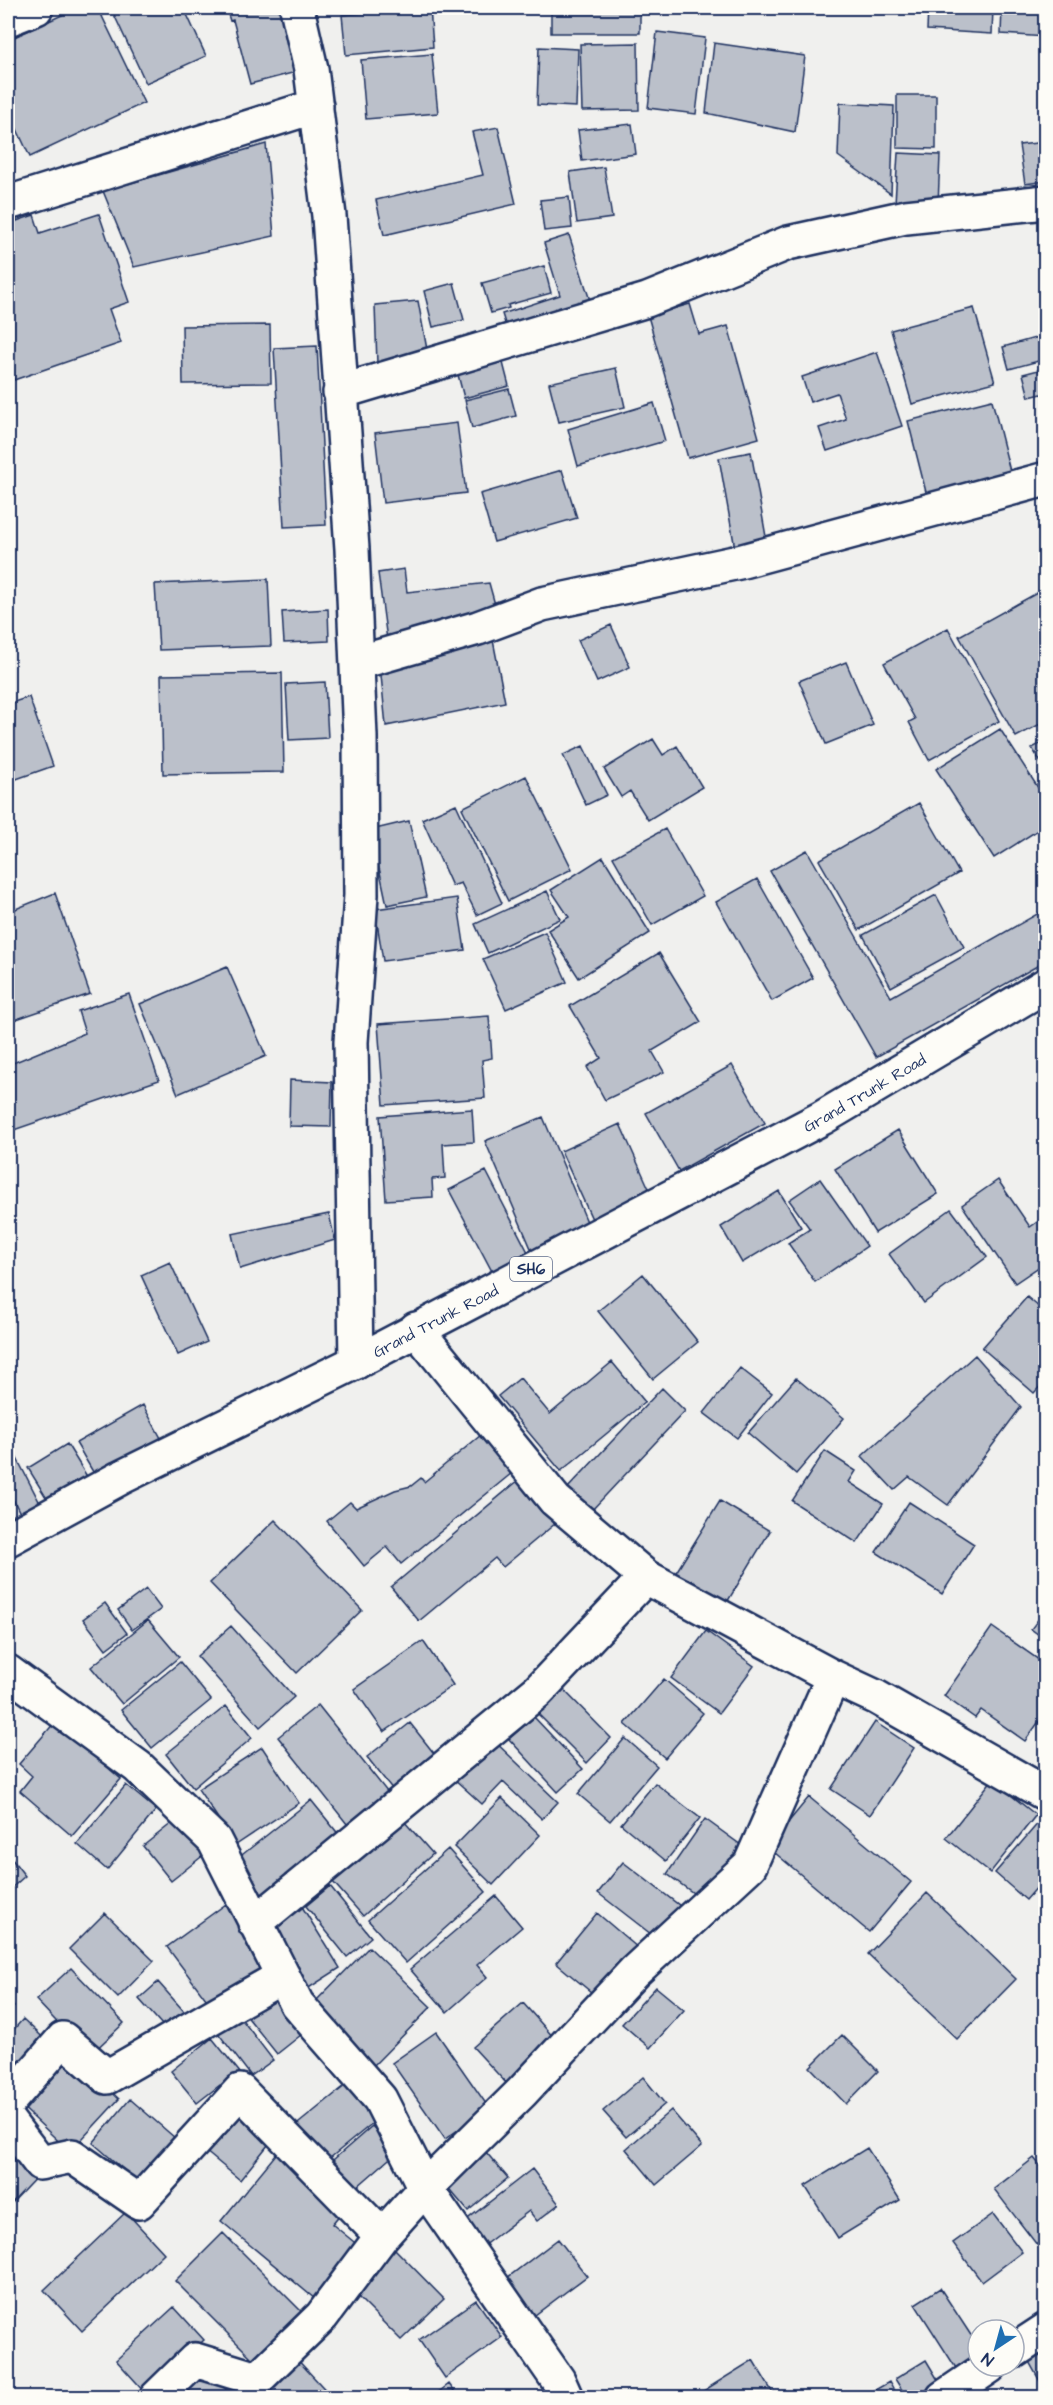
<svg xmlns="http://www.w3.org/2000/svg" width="1053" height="2405" font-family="'Architects Daughter',sans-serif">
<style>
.building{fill:#bbc0ca;stroke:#1b2f5e;stroke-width:1.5}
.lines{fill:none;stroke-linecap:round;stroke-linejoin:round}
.minor-casing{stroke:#1b2f5e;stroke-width:38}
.major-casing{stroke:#1b2f5e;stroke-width:38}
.minor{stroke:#fdfcf7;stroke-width:33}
.major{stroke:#fdfcf7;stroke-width:33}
.labels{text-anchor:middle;stroke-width:4.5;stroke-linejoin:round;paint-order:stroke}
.shield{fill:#fdfcf7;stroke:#5f6c8c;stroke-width:1.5}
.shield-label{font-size:15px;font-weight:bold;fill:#1b2f5e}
.street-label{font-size:16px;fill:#1b2f5e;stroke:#fdfcf7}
</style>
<rect width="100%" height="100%" fill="#f0f0ee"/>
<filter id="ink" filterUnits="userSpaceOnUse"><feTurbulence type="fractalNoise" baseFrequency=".0167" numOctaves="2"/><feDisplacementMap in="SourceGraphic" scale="12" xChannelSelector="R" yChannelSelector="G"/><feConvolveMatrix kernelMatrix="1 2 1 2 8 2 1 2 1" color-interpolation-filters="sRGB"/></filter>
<g filter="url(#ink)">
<!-- building -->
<path class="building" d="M77 8H98L144 103 30 157 8 110V40Z
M111 8H184L206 56 146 83Z
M226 8H280L296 72 250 84 233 20 230 21Z
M430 8 433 47 346 55 342 15Z
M548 8H640V33H551V10Z
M928 8H993L992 34 927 30Z
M1002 8H1046V37L1001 34Z
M657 32 705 38 696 114 648 108Z
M638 43 639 110 582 111 580 44Z
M714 43 805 56 795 132 706 113Z
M539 47 578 49 576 107 537 105Z
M432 54 438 113 366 119 361 60Z
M897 95H936V149L897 148Z
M840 103 894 106 891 194 838 156Z
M632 124 636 154 582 161 578 130Z
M498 127 516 204 384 235 376 200 483 175 472 132Z
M1046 142V181L1025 184 1019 145Z
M266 144 274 236 134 267 103 191Z
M898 153 940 155 938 205 895 203Z
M604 167 612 218 577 223 570 172Z
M569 197 572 228 544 231 540 200Z
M99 214 129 302 109 309 121 343 14 380 8 362V224L34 215 40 233Z
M569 235 594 313 510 339 502 314 560 295 544 243Z
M544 266 551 293 508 305 509 308 491 313 482 283Z
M454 283 464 320 433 327 424 291Z
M418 301 428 355 377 364 375 305Z
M690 304 699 334 728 326 759 438 688 458 648 316Z
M974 308 995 382 912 404 891 330Z
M270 325 271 383 183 384 182 326Z
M1046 335V359L1009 369 1003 347Z
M317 346 326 525 284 527 274 348Z
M877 352 902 426 827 451 819 428 846 419 837 393 810 402 802 377Z
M501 355 509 386 464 398 456 367Z
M616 368 625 407 559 422 549 383Z
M1046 368V393L1029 397 1023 374Z
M509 389 516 416 472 428 465 400Z
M992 400 1013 483 929 504 908 421Z
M654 403 665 441 578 466 568 429Z
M457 423 466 493 383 503 375 433Z
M751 452 768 548 736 554 719 458Z
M562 470 577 518 494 542 480 494Z
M404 569 407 592 489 583 499 619 388 647 378 573Z
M268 579 271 646 159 650 155 584Z
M1046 588V721L1016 737 959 636Z
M328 609 329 641 284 643 282 612Z
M611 625 630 667 597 682 578 640Z
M948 628 999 721 929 760 909 722 915 719 884 663Z
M492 635 505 702 386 726 380 665Z
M846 662 873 725 826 744 799 681Z
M282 673 284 772 163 774 161 675Z
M325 682 328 738 289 740 286 684Z
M29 697 53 766 8 782V704Z
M1000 729 1046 800V825L994 858 936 769Z
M653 739 663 755 677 746 702 787 648 820 630 791 621 797 604 769Z
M1046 741V771L1032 748Z
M583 746 607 795 586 805 563 755Z
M526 776 572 869 508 901 462 808Z
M919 803 959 873 859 930 819 860Z
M456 804 502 903 477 915 461 883 452 886 422 819Z
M409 821 426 897 387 905 371 830Z
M665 829 703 896 652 925 613 857Z
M807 850 891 997 1046 909V961L876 1057 770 871Z
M603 857 650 933 579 978 548 930 569 917 551 890Z
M757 879 813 978 772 1001 716 902Z
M547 891 560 919 488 953 475 924Z
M55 893 90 994 8 1022V912Z
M936 895 964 947 891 987 863 935Z
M457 898 465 950 383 961 375 909Z
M545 932 567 982 506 1009 483 959Z
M659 953 701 1022 652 1051 664 1072 605 1100 587 1067 601 1058 570 1006Z
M227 967 266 1056 178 1094 140 1004Z
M129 994 159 1080 8 1132V1065L85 1033 78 1011Z
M489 1016 492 1058 482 1060 485 1098 384 1105 378 1024Z
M732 1065 765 1123 679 1171 646 1113Z
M290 1080 332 1082 331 1127 289 1126Z
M472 1109 474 1142 443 1144 445 1178 432 1179 433 1197 386 1200 380 1116Z
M543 1117 590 1229 533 1253 485 1141Z
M620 1124 651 1193 592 1219 561 1151Z
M898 1130 938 1194 875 1233 835 1169Z
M486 1171 530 1256 494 1275 449 1190Z
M820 1179 867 1246 815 1282 788 1243 810 1229 789 1200Z
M998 1180 1030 1227 1046 1216V1262L1015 1283 962 1205Z
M779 1191 801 1227 742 1263 721 1227Z
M951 1209 987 1257 924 1303 889 1254Z
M329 1214 335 1240 240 1269 232 1234Z
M170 1262 207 1342 178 1355 141 1275Z
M643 1274 698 1342 653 1379 598 1311Z
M1027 1297 1046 1313V1380L1034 1393 982 1348Z
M975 1355 1021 1407 948 1505 909 1477 894 1490 862 1456Z
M612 1362 645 1402 561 1471 498 1396 520 1378 550 1414Z
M740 1368 772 1393 737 1438 704 1413Z
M796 1378 844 1418 796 1474 748 1433Z
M662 1388 685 1411 591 1511 567 1489Z
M143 1405 162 1440 96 1477 76 1443Z
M481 1435 512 1473 401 1564 387 1547 364 1566 327 1521 350 1502 356 1508 395 1490 411 1486 421 1478 424 1482Z
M8 1441 44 1511 24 1521 8 1489Z
M67 1444 88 1478 49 1502 28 1468Z
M825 1451 856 1471 849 1482 883 1504 857 1543 792 1501Z
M520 1479 556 1523 503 1567 495 1558 419 1621 391 1587Z
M720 1501 770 1531 726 1604 675 1574Z
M909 1502 974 1544 942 1594 876 1552Z
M275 1520 362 1610 297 1673 210 1583Z
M146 1589 161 1609 132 1630 118 1610Z
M105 1603 127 1633 106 1649 83 1619Z
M1046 1609V1640L1031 1629Z
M148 1620 179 1657 122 1704 91 1667Z
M231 1626 294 1697 260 1727 197 1656Z
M992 1627 1046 1665V1712L1025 1741 981 1710 975 1718 944 1696Z
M706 1631 754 1666 719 1713 671 1678Z
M423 1641 453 1685 384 1732 354 1689Z
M180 1662 211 1700 152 1748 121 1710Z
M664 1679 703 1713 665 1758 625 1724Z
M562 1688 611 1738 587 1763 537 1713Z
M318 1705 392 1798 351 1829 278 1737Z
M226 1706 252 1738 193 1788 166 1754Z
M534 1717 583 1769 558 1792 509 1739Z
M55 1722 121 1779 72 1836 20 1791 32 1776 19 1764Z
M875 1722 914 1748 870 1815 831 1789Z
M410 1723 440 1761 397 1795 367 1757Z
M491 1738 558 1802 542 1819 503 1782 482 1804 453 1778Z
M625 1738 657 1766 610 1821 578 1794Z
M262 1747 299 1803 236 1845 198 1789Z
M992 1780 1036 1815 990 1873 946 1838Z
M655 1783 700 1818 666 1861 621 1824Z
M126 1785 156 1810 107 1870 77 1844Z
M809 1797 911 1882 869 1932 768 1847Z
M502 1798 540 1835 493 1885 454 1847Z
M311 1800 344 1841 266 1903 233 1862Z
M1046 1814V1877L1026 1900 995 1873Z
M177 1819 205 1854 171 1881 143 1846Z
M705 1819 745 1848 707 1903 667 1874Z
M403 1820 433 1854 363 1916 333 1882Z
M448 1849 486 1892 406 1963 368 1920Z
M8 1854 25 1876 8 1891Z
M623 1862 684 1909 660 1941 598 1893Z
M330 1886 371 1937 347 1957 306 1906Z
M927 1893 1016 1979 957 2039 868 1954Z
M496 1896 522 1927 477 1965 487 1977 447 2012 410 1969Z
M226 1904 266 1966 212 2007 167 1947Z
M301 1905 340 1968 304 1991 265 1928Z
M105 1913 154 1961 118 1998 69 1949Z
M597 1913 638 1948 597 1997 556 1963Z
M369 1947 431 2007 374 2065 312 2005Z
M71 1968 124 2023 89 2056 36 2000Z
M158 1982 190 2018 171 2035 139 1999Z
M270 1986 306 2031 277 2054 241 2009Z
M656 1987 684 2010 650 2048 622 2024Z
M8 1999 14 2007 8 2013Z
M523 2003 555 2039 506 2083 473 2047Z
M240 2017 273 2060 251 2076 218 2033Z
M23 2019 51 2045 8 2092V2036Z
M436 2032 489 2108 445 2139 392 2063Z
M842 2035 878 2071 846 2104 810 2067Z
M212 2038 245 2079 227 2094 220 2085 197 2103 171 2071Z
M63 2046 119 2099 70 2152 14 2099Z
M643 2077 665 2104 626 2137 603 2111Z
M351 2081 380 2117 324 2163 294 2127Z
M130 2099 182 2144 145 2188 93 2143Z
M235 2102 276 2135 240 2180 199 2146Z
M671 2110 702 2146 656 2185 626 2149Z
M372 2126 396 2153 350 2193 326 2166Z
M8 2134 44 2169 8 2207Z
M281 2148 320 2181 313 2190 341 2213 332 2224 359 2246 315 2299 221 2221Z
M867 2148 900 2200 838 2238 805 2186Z
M485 2151 508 2178 468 2211 445 2184Z
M1034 2158 1046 2173V2238L1037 2245 994 2189Z
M532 2169 559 2204 537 2221 529 2211 479 2249 460 2225Z
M126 2212 164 2253 82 2331 44 2290Z
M993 2214 1022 2252 982 2282 953 2243Z
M223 2233 310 2320 262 2368 175 2281Z
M558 2239 587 2276 527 2321 499 2284Z
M394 2248 444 2299 401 2340 351 2290Z
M940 2288 978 2346V2365L961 2376 915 2304Z
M476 2300 502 2337 445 2378 419 2340Z
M174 2307 204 2340 146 2393 116 2360Z
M1046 2348V2392L1027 2358Z
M293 2355 333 2398H250L249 2396Z
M753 2360 776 2398H692Z
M926 2360 944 2390 931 2398H907L895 2379Z
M202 2365 228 2392 223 2398H168Z
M889 2382 898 2398H861Z
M449 2384 459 2398H431Z"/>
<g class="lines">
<!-- minor casing -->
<g class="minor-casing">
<path id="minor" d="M297 8 311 69 329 216 352 549 360 737 361 895 351 1042 356 1362
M8 19 36 8
M8 203 316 106
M340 392 647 300 788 243 906 217 1046 202
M357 663 478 628 542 604 739 562 1046 479
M416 1329 555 1500 646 1577 833 1677 876 1697 1046 1794
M8 1672 138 1767 214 1840 297 2004 380 2099 425 2188 522 2092 634 1972 750 1865 833 1677
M255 1923 538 1691 646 1577
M8 2102 63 2039 107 2077 283 1976
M8 2121 40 2163 72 2156 139 2202 240 2091 382 2236
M1014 2351 1046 2330
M156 2398 195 2360 257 2379 322 2316 382 2236 425 2188 558 2380 566 2398
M943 2398 990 2366"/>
</g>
<!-- major casing -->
<g class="major-casing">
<g id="major">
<path id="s1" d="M8 1539 120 1478 356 1362 822 1118 1046 985"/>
</g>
</g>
<!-- minor -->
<use href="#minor" class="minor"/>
<!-- major -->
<use href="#major" class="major"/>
</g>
</g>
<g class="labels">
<!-- shield labels -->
<rect class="shield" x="510" y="1257" width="42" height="24" rx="4.5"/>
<g class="shield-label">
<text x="531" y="1274">SH6</text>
</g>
<!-- street labels -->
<g class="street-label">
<text dy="6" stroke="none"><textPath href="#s1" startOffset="966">Grand Trunk Road</textPath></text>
<text dy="6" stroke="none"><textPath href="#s1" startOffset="480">Grand Trunk Road</textPath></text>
</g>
</g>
<!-- margin -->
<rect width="1053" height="2405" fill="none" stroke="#fdfcf7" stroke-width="30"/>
<rect x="15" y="15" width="1023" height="2375" fill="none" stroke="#1b2f5e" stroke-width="2" filter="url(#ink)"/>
<!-- north arrow -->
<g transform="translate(996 2348) rotate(216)"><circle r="28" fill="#fdfcf7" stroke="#a3aaba" stroke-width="1.5"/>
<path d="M0-4.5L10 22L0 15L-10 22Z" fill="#1f6fb2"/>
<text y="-9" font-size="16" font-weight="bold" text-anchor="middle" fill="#1b2f5e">N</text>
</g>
</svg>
